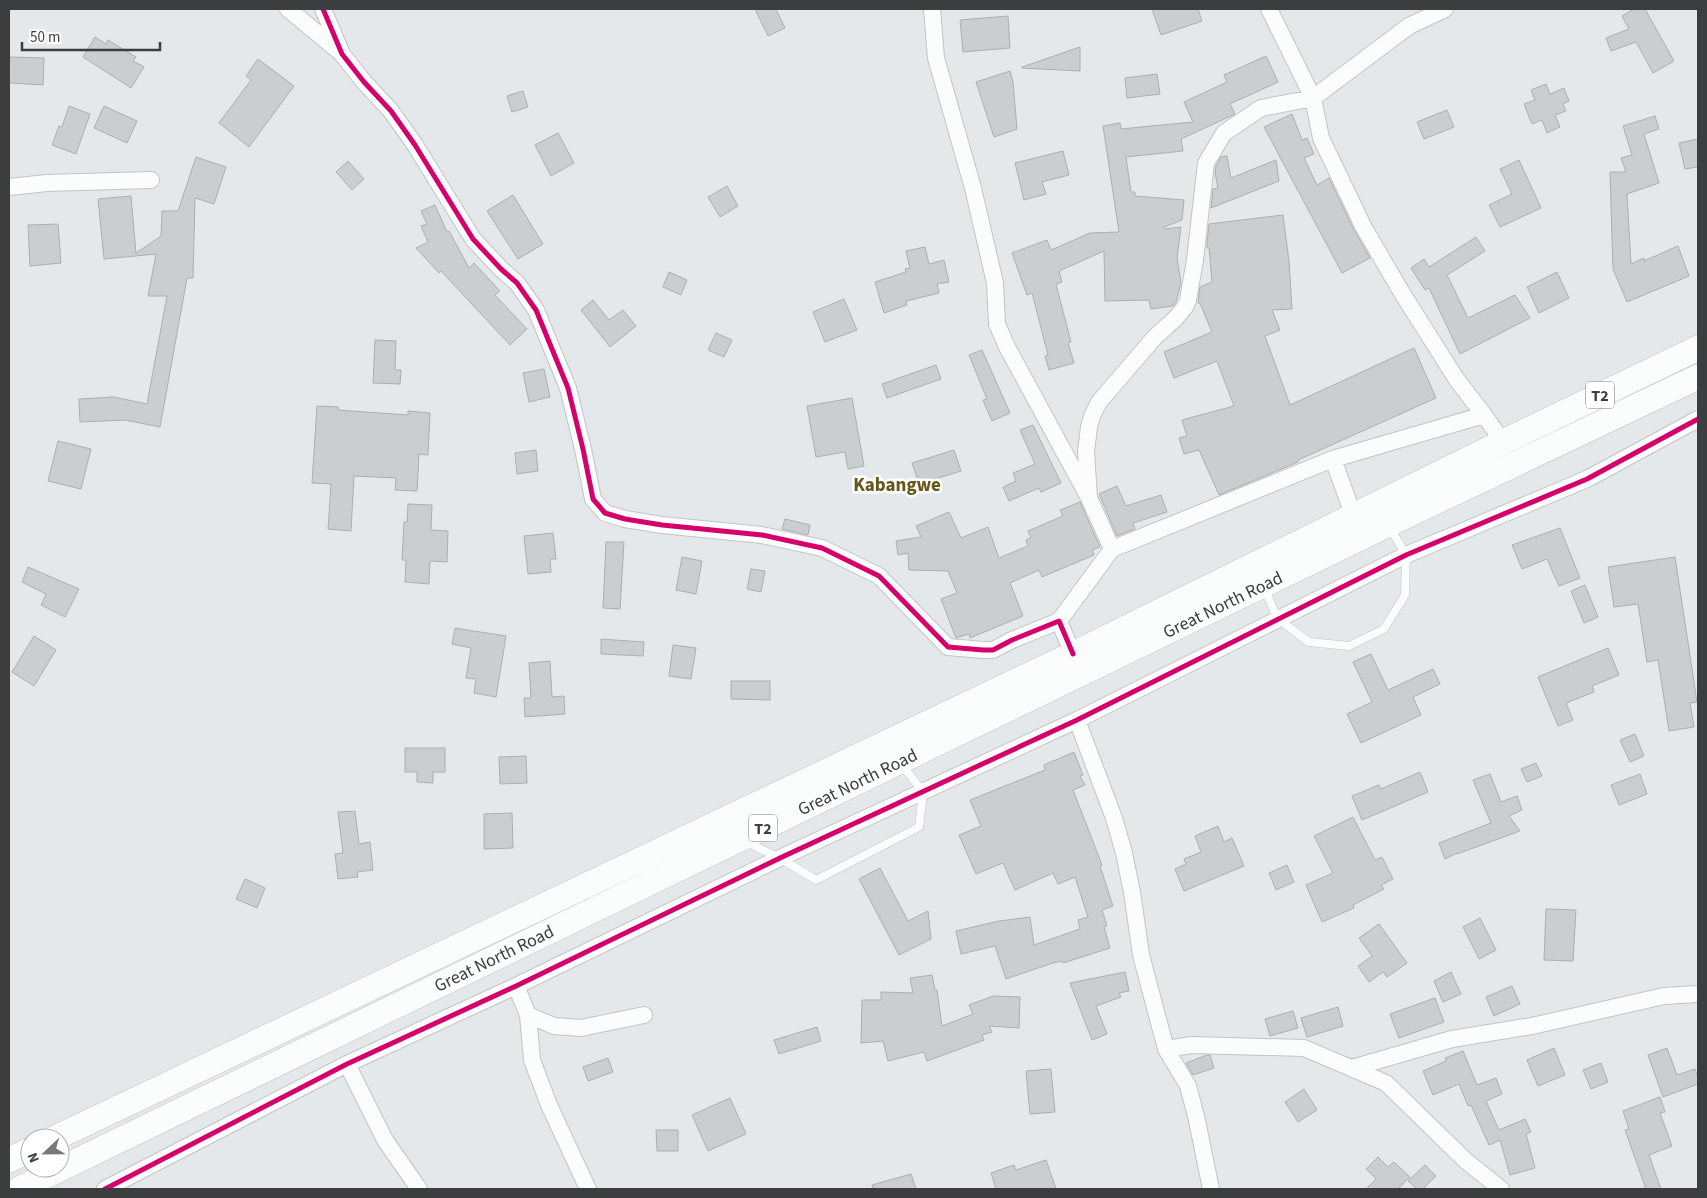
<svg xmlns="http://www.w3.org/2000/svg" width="1707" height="1198" font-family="'Source Sans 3',sans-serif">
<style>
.building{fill:#cbced0;stroke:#acaeb0}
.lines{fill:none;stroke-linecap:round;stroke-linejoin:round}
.service-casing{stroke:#c2c4c6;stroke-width:9}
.minor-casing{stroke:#c2c4c6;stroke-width:18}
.primary-casing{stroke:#c2c4c6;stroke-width:26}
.service{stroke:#fbfcfc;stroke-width:8}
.minor{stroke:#fbfcfc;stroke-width:16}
.primary{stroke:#fbfcfc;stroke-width:25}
.cycleway-casing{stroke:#fff;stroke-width:8}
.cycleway{stroke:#d6006c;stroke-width:5}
.labels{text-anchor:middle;stroke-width:5;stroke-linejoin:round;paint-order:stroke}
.shield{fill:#fff;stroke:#767779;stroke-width:1}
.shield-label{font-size:16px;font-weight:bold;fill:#3b3d3f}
.street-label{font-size:18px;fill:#3b3d3f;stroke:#fff}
.neighbourhood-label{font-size:19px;font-weight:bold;fill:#68551a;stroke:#fff}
</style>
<rect width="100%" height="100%" fill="#e5e8eb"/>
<!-- building -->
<path class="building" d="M755 9H776L785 28 768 36Z
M1152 9H1198L1202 21 1161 35Z
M1634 9H1645L1674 61 1653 73 1636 42 1611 51 1606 38 1629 29 1622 16Z
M1008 16 1010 48 963 52 960 20Z
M95 37 106 44 108 40 136 57 133 61 144 67 131 88 83 57Z
M1080 47V71L1022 68V67Z
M1266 56 1278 82 1230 104 1235 114 1181 139 1183 151 1126 157 1131 192H1135V196L1184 200 1182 220 1164 227 1165 229 1181 227 1177 258 1181 283 1176 302 1173 306 1151 309 1149 300 1105 301 1104 251 1059 271 1062 282 1056 284 1071 342 1068 343 1074 363 1049 370 1045 356 1048 355 1032 293 1027 295 1012 253 1047 240 1051 250 1090 233 1119 232 1103 126 1120 123 1121 129 1193 122 1184 102 1227 82 1224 75Z
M9 57 44 58 43 85 9 83Z
M258 59 294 86 249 147 219 123 251 80 246 76Z
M1010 71 1013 82 1017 129 994 137 976 82Z
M1157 74 1160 94 1127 98 1125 78Z
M1546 84 1550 94 1564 88 1569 101 1563 104 1566 111 1555 115 1560 127 1547 133 1542 120 1532 124 1524 104 1535 100 1531 90Z
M523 91 528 107 512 112 507 96Z
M69 106 90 114 76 154 52 145 59 126 62 127Z
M104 106 137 121 127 143 94 128Z
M1447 110 1454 127 1424 139 1417 122Z
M1292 114 1302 140 1307 138 1314 154 1304 158 1317 185 1329 178 1354 230 1370 258 1342 273 1264 127Z
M1655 116 1659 129 1644 134 1659 183 1627 194 1631 264 1644 258V261L1678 246 1689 276 1627 302 1613 269 1610 172H1626L1621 158 1632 155 1623 126Z
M558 133 574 163 551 176 535 145Z
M1698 139V167L1685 169 1679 143Z
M1063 151 1069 175 1042 182 1046 194 1024 200 1015 163Z
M1227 156 1231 178 1276 160 1279 181 1211 208 1213 189 1218 188 1215 173 1216 166 1221 157Z
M196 157 226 167 214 204 195 198 193 278H187L160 427 125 420 80 422 79 399 114 397 147 404 167 296H148L156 254 104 259 98 199 131 196 136 253 161 236 162 211H178Z
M1519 160 1541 208 1500 227 1489 205 1512 194 1500 169Z
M348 161 364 179 352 190 336 172Z
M727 186 738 206 720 217 708 197Z
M513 195 543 244 518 259 487 211Z
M435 205 447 232 449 231 469 268 474 263 500 291 495 295 527 329 510 345 441 271 439 273 416 248 428 242 421 226 427 224 421 211Z
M1283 215 1289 261 1292 309 1272 310 1280 330 1265 336 1290 405 1414 348 1436 398 1298 460V462L1219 495 1199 450 1184 454 1179 438 1187 436 1182 420 1234 406 1217 361 1174 378 1164 352 1212 332 1200 303H1198L1200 287 1212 282 1209 248H1207V244L1209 224Z
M58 224 61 263 30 266 28 225Z
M1476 237 1485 251 1447 275 1468 318 1515 295 1530 318 1460 354 1429 288 1425 290 1411 268 1424 259 1429 267Z
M925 247 929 264 944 260 949 282 937 284 939 293 906 301 907 305 884 313 875 282 906 272 905 269 910 268 906 251Z
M669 272 687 280 681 295 663 287Z
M1557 272 1569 298 1539 313 1527 287Z
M844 299 857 330 825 342 813 312Z
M593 300 609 320 623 310 636 326 610 347 581 310Z
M716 333 732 340 724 357 708 350Z
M375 340 396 341 395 370H401L400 384 373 383Z
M982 350 1010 413 992 421 983 400 987 399 969 355Z
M936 365 941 379 887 398 882 384Z
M544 369 550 397 529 402 523 373Z
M852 398 864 466 848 469 845 452 816 457 807 406Z
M317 406 338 407V410L408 415V411L430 413 428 455 419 454 417 491 395 490 396 478 354 476 351 531 328 529 331 484 312 483Z
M1033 425 1061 483 1041 492 1039 488 1009 501 1003 487 1016 481 1013 473 1035 464 1020 430Z
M58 441 91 449 81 489 48 481Z
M536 450 538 471 517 474 515 453Z
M954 450 961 471 919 484 912 463Z
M1117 486 1126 506 1161 495 1167 512 1133 523 1135 529 1117 536 1099 494Z
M1080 502 1100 547 1092 550 1094 555 1042 577 1039 570 1010 583 1023 616 970 638 969 634 956 638 941 599 957 593 948 571 909 570 908 553 898 555 896 541 921 537 916 526 949 512 961 538 988 527 999 558 1028 546 1026 540 1031 538 1028 531 1063 516 1060 510Z
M408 504 432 505 431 530 448 531 447 562 430 561 429 584 405 582 406 560H402L404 522H407Z
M785 519 810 525 808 535 782 529Z
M1560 528 1580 578 1559 586 1547 559 1522 569 1512 545Z
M553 533 556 559H550L551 572 528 574 524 536Z
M606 542H624L620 609 603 608Z
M682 557 702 561 696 594 676 590Z
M1675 557 1697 702 1690 703 1694 727 1669 731 1658 660 1647 662 1638 604 1614 607 1608 567Z
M28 567 79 589 65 617 41 605 46 594 22 582Z
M751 569 765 571 761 592 747 589Z
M1585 585 1598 617 1584 623 1571 591Z
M455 628 506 636 496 697 474 693 476 679 466 678 471 648 452 644Z
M34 636 56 650 34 686 12 672Z
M601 639 644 642 643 656 601 654Z
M673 645 696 648 691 679 669 676Z
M1608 648 1619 675 1592 686 1594 692 1566 703 1573 720 1558 726 1538 677Z
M1371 654 1388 690 1433 669 1440 684 1413 697 1421 715 1361 743 1347 714 1372 702 1353 662Z
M550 661 552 697 564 696 565 714 525 717 524 698H531L529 663Z
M731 681H770V700L731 699Z
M1635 734 1644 756 1630 762 1620 740Z
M405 748H445V772H433V783L417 782V772H405Z
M1074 752 1083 775 1080 776 1085 785 1073 790 1102 865 1100 866 1113 906 1102 910 1107 926 1104 927 1110 948 1063 963 1062 961 1053 963 1006 979 995 946 961 954 956 931 999 921 1030 917 1034 945 1080 929 1078 920 1088 917 1075 877 1058 884 1053 873 1015 890 1003 863 976 874 959 835 981 826 970 800 1045 770 1044 765Z
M526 756 527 783 500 784 499 757Z
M1536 763 1542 776 1527 782 1521 769Z
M1420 772 1428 792 1362 820 1352 796 1379 785 1381 789Z
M1490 774 1501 802 1517 796 1522 810 1509 816 1520 831 1457 854V853L1445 859 1439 843 1491 823 1473 780Z
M1640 774 1647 794 1619 805 1611 785Z
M355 811 359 844 370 842 373 870 357 872 358 877 338 879 335 854 343 853 338 812Z
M512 813 513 848 484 849V814Z
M1353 817 1375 860 1382 857 1393 879 1381 885 1384 889 1353 905 1354 908 1322 922 1306 885 1333 873 1314 836Z
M1218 826 1224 842 1232 838 1244 866 1184 891 1175 869 1186 864 1184 859 1201 852 1195 836Z
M1287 865 1294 882 1276 890 1269 873Z
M880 868 908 921 928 911 931 939 899 955 859 879Z
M245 879 265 888 257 908 236 899Z
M1546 909 1576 910 1573 961 1544 960Z
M1480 918 1496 950 1479 959 1463 927Z
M1379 924 1407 963 1387 977 1383 972 1369 982 1358 966 1372 956 1359 938Z
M1125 972 1129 991 1119 993 1121 997 1096 1006 1107 1034 1092 1040 1070 983Z
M1451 972 1461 994 1443 1002 1434 981Z
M932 975 935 990H937L942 1026 973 1014 969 1005 993 996 1020 997 1019 1028 989 1026 992 1032 982 1035 984 1040 927 1061 924 1052 888 1061 883 1041 861 1043 862 1000H881V992L913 993 910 978Z
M1512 986 1520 1004 1494 1016 1486 997Z
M1435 998 1444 1022 1399 1038 1390 1014Z
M1338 1007 1343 1026 1307 1037 1301 1018Z
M1293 1011 1298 1028 1270 1036 1265 1019Z
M817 1027 821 1041 779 1054 774 1040Z
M1554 1048 1565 1075 1538 1086 1527 1060Z
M1667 1048 1677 1075 1695 1069 1698 1077V1084L1663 1097 1648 1055Z
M1463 1051 1477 1085 1496 1078 1502 1094 1486 1101 1499 1130 1525 1119 1531 1132 1526 1134 1535 1168 1510 1175 1500 1140 1489 1145 1471 1105 1468 1106 1459 1084 1433 1095 1423 1071 1446 1061 1445 1058Z
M1207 1055H1210L1214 1068 1193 1075 1186 1063Z
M608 1058 613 1072 588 1081 583 1067Z
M1601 1063 1608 1082 1591 1089 1583 1070Z
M1051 1069 1055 1112 1030 1114 1026 1071Z
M1304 1089 1317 1110 1298 1122 1285 1102Z
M1660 1097 1665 1112 1660 1113 1672 1146 1649 1155 1661 1189H1646L1625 1130 1629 1129 1623 1111Z
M730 1098 746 1134 708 1151 692 1115Z
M656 1130H678V1151H657Z
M1378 1157 1388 1167 1394 1162 1410 1177 1398 1189H1366L1376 1179 1366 1169Z
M1046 1160 1056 1189H996L991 1173 1014 1165 1016 1170Z
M1425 1165 1436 1176 1423 1189H1417L1408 1181Z
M911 1174 916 1189H873L872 1185Z"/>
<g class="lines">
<!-- service casing -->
<g class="service-casing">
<path id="service" d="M1265 589 1277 618 1309 642 1349 646 1384 629 1405 595 1406 555 1389 526
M746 842 780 858 816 880 919 827 923 792 902 765"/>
</g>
<!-- minor casing -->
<g class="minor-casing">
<path id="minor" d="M288 9 340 52
M323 9 342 54 364 82 391 111 415 145 473 239 501 269 517 283 536 310 568 388 583 449 593 499 605 513 625 519 662 525 762 535 822 548 879 576 948 647 983 650H993L1012 640 1059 621 1073 654
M932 9 936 58 973 188 995 283 997 324 1007 347 1089 498 1112 549
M1269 9 1313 98 1321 138 1363 226 1402 293 1457 380 1484 415 1503 442
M9 187 47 183 151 180
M1333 459 1354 517
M1089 498 1086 451 1089 427 1092 416 1099 402 1155 337 1175 319 1185 307 1188 300 1195 260 1206 163 1224 133 1261 108 1313 98 1409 26 1445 9
M1059 621 1112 549 1333 459 1484 415
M1077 720 1114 818 1124 853 1132 892 1141 955 1166 1049 1188 1086 1196 1116 1211 1189
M516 986 528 1015 554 1026 581 1028 644 1015
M528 1015 532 1060 549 1105 588 1189
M1166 1049 1192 1045 1304 1048 1386 1083 1466 1161 1501 1189
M347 1064 385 1140 419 1189
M1352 1068 1452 1039 1532 1026 1664 996 1698 994
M105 1189 347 1064 516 986 780 858 1077 720 1406 555 1587 479 1698 419"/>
</g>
<!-- primary casing -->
<g class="primary-casing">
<g id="primary">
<path d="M55 1138 1073 654 1503 442 1698 348"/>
<path d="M9 1160 30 1150"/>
<path id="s1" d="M19 1189 1389 524 1698 377"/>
</g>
</g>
<!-- service -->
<use href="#service" class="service"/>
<!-- minor -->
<use href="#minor" class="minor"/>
<!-- primary -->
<use href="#primary" class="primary"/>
<!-- cycleway casing -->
<g class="cycleway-casing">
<path id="cycleway" d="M323 9 342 54 364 82 391 111 415 145 473 239 501 269 517 283 536 310 568 388 583 449 593 499 605 513 625 519 662 525 762 535 822 548 879 576 948 647 983 650H993L1012 640 1059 621 1073 654
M105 1189 347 1064 516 986 780 858 1077 720 1406 555 1587 479 1698 419"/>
</g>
<!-- cycleway -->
<use href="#cycleway" class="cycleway"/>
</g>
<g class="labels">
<!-- shield labels -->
<g class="shield">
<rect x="1586" y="381.5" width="28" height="27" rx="4"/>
<rect x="749" y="814.5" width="28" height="27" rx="4"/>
</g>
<g class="shield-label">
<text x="1600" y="401">T2</text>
<text x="763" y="834">T2</text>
</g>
<!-- street labels -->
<g class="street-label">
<text dy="6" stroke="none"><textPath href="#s1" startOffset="1338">Great North Road</textPath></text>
<text dy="6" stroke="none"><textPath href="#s1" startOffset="932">Great North Road</textPath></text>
<text dy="6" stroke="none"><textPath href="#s1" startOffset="528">Great North Road</textPath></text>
</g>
<!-- neighbourhood labels -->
<g class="neighbourhood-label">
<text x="897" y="491">Kabangwe</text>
</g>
</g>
<!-- border -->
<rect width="1707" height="1198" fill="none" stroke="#3b3d3f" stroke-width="20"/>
<!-- north arrow -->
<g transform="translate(45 1153) rotate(248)"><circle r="24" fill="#ffffff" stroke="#b1b1b2"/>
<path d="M0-4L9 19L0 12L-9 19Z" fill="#76797b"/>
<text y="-8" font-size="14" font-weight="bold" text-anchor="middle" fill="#3b3d3f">N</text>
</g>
<!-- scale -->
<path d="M22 42v8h138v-8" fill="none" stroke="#3b3d3f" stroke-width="2.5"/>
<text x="30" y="42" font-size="15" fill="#3b3d3f" stroke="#ffffff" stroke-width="4" paint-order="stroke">50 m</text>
</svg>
